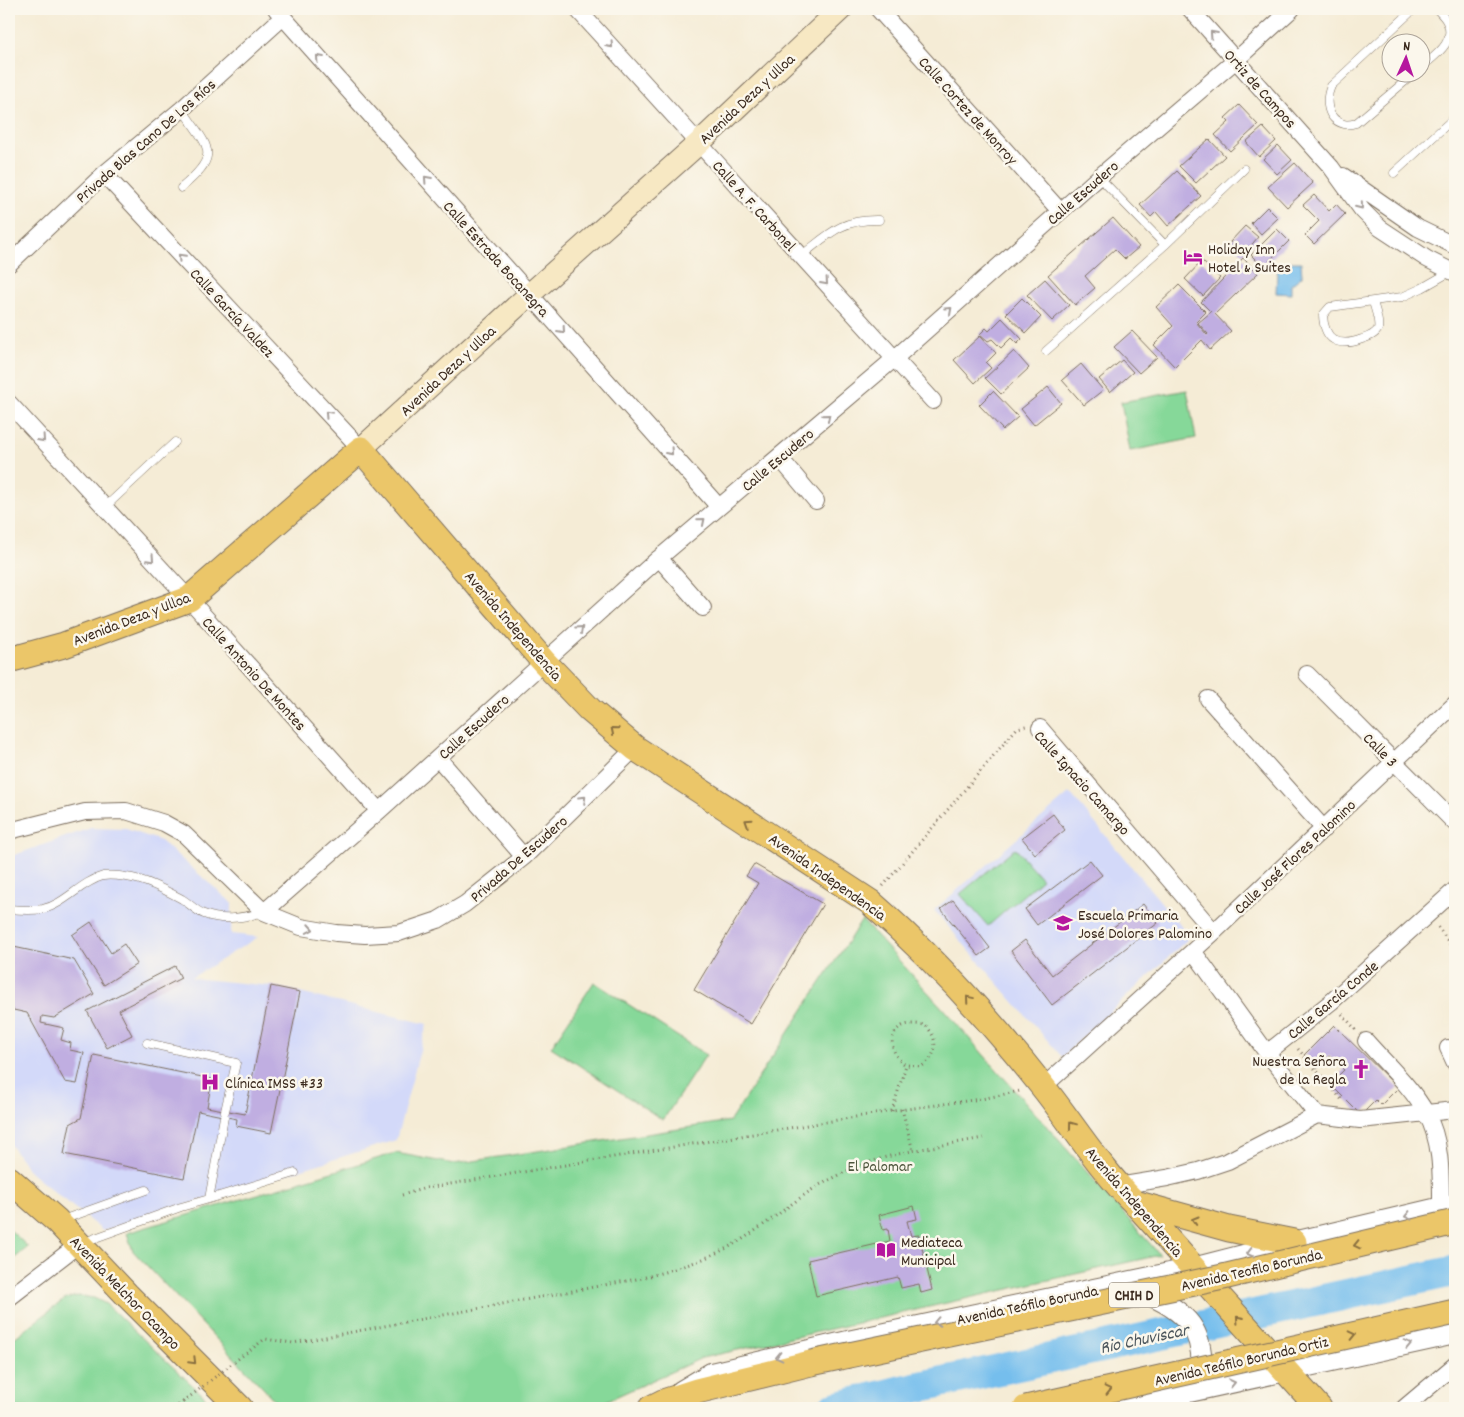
<svg xmlns="http://www.w3.org/2000/svg" width="1464" height="1417" font-family="Dekko,sans-serif">
<style>
.built{fill:#d3d9f9}
.green{fill:#86d899;stroke:#60815c}
.water{fill:#74beed;stroke:#587486}
.lines{fill:none;stroke-linecap:round;stroke-linejoin:round}
.river{stroke:#74beed;stroke-width:31}
.building{fill:#c0aee1}
.service-casing{stroke:#7c6e5e;stroke-width:9}
.minor-casing{stroke:#7c6e5e;stroke-width:18}
.tertiary-casing{stroke:#7c6e5e;stroke-width:22}
.secondary-casing{stroke:#7c6e5e;stroke-width:24}
.primary-casing{stroke:#7c6e5e;stroke-width:27}
.path{stroke:#7c6e5e;stroke-width:3;stroke-dasharray:1 4;stroke-linecap:butt}
.service{stroke:#fff;stroke-width:8}
.minor{stroke:#fff;stroke-width:16}
.tertiary{stroke:#fff;stroke-width:20}
.secondary{stroke:#f7e8c3;stroke-width:22}
.primary{stroke:#ebc669;stroke-width:25}
.primary-bridge-casing{stroke:#7c6e5e;stroke-width:27;stroke-linecap:butt}
.path-bridge{stroke:#7c6e5e;stroke-width:3;stroke-dasharray:1 4;stroke-linecap:butt}
.primary-bridge{stroke:#ebc669;stroke-width:25}
.oneway{stroke:#a79f9a}
.oneway2{stroke:#8a7040}
.labels{text-anchor:middle;stroke-width:5;stroke-linejoin:round;paint-order:stroke}
.shield{fill:#fbf7ec;stroke:#75685c;stroke-width:1}
.shield-label{font-size:15px;font-weight:bold;fill:#3b2a1e}
.street-label{font-size:16px;fill:#3b2a1e;stroke:#fbf7ec}
.poi-label{font-size:16px;fill:#3b2a1e;stroke:#fbf7ec;text-anchor:start}
.park-label{font-size:16px;fill:#4e563d;stroke:#fbf7ec}
.water-label{font-size:18px;font-style:italic;fill:#4c565c;stroke:#fbf7ec}
</style>
<rect width="100%" height="100%" fill="#fbf7ec"/>
<filter id="ink" filterUnits="userSpaceOnUse"><feTurbulence type="fractalNoise" baseFrequency=".02" numOctaves="2"/><feDisplacementMap in="SourceGraphic" scale="10" xChannelSelector="R" yChannelSelector="G"/><feConvolveMatrix kernelMatrix="1 2 1 2 8 2 1 2 1" color-interpolation-filters="sRGB"/></filter>
<filter id="wash" filterUnits="userSpaceOnUse"><feTurbulence type="fractalNoise" baseFrequency=".0096" numOctaves="4" result="noise"/><feDisplacementMap in="SourceGraphic" scale="20" xChannelSelector="R" yChannelSelector="G"/><feGaussianBlur stdDeviation="1.12" result="paint"/><feColorMatrix in="noise" values="0 0 0 0 0 0 0 0 0 0 0 0 0 0 0 0 0 1.4 0 .05"/><feComposite in="paint" operator="in"/></filter>
<g filter="url(#wash)">
<rect width="100%" height="100%" fill="#f5ecd6"/>
<!-- built -->
<path class="built" d="M1070 793 1190 937 1062 1057 934 910Z
M91 828 126 829 161 841 232 903 231 934 258 937 191 978 271 986 427 1024 396 1140 103 1231 31 1173 9 1143V857Z"/>
<!-- green -->
<path class="green" d="M1187 390 1196 438 1130 451 1121 402Z
M1015 848 1042 879 988 926 960 894Z
M862 920 946 1012 1160 1255 702 1358 595 1406 573 1404 567 1408H282L133 1251 127 1233 396 1153 454 1164 730 1121Z
M594 982 706 1055 663 1120 551 1047Z
M9 1229 28 1247 9 1263Z
M78 1296 94 1298 106 1304 205 1397 208 1408H9V1342L65 1299Z"/>
<!-- water -->
<path class="water" d="M1287 262H1301L1302 276 1291 285V294L1276 293 1277 272Z"/>
<g class="lines">
<!-- river -->
<path class="river" d="M833 1408 900 1391 1455 1271"/>
</g>
<g id="blocks">
<!-- building -->
<path class="building" d="M1239 105 1258 125 1230 151 1215 135 1229 122 1225 118Z
M1263 127 1276 141 1259 157 1246 142Z
M1209 139 1225 156 1196 183 1179 166Z
M1278 145 1292 160 1277 174 1263 159Z
M1295 163 1313 183 1287 207 1268 187Z
M1177 171 1201 196 1168 226 1156 212 1151 217 1140 205Z
M1314 195 1329 211 1336 204 1345 214 1314 244 1305 235 1319 221 1303 205Z
M1267 207 1278 218 1261 234 1251 223Z
M1113 218 1139 247 1125 259 1115 249 1085 276 1095 288 1075 305 1048 275Z
M1245 226 1258 237 1244 254 1230 242Z
M1277 229 1289 241 1269 261 1273 265 1267 271 1251 255Z
M1243 258 1258 273 1215 314 1231 331 1210 350 1202 340 1175 367 1154 345 1173 326 1156 307 1179 285 1206 312 1196 322 1207 335 1208 334 1198 323 1211 312 1201 302Z
M1202 261 1220 278 1203 296 1185 279Z
M1045 279 1069 305 1052 321 1027 295Z
M1022 298 1041 317 1026 333 1006 314Z
M1002 318 1022 339 1017 344 1011 338 1001 348 992 339 988 341 980 334 986 328 989 331Z
M1132 331 1157 357 1139 373 1114 347Z
M980 336 996 353 986 363 991 368 975 383 954 360Z
M1014 351 1029 368 1001 394 985 378Z
M1122 360 1133 372 1110 392 1099 379Z
M1081 364 1103 390 1084 405 1062 380Z
M1048 387 1061 403 1034 425 1021 409Z
M993 391 1018 417 1003 430 979 405Z
M1053 814 1065 830 1035 854 1022 838Z
M1090 860 1102 875 1037 925 1025 909Z
M754 864 823 904 751 1024 694 990 758 883 746 876Z
M953 900 990 948 979 956 941 909Z
M1143 904 1158 923 1052 1005 1011 951 1025 940 1052 975Z
M91 922 111 953 124 944 137 964 104 985 72 935Z
M9 946 74 960 94 994 54 1018 42 1016 41 1023 64 1028 61 1040 71 1043 70 1050 84 1053 77 1084 65 1082 27 1013 9 1009Z
M175 966 181 978 119 1010 132 1035 107 1048 87 1011Z
M271 986 300 992 271 1133 236 1126 237 1119 198 1111 184 1178 64 1154 70 1124 81 1118 94 1055 212 1079 207 1107 245 1114Z
M1334 1025 1398 1088 1381 1105 1376 1100 1361 1115 1330 1084 1344 1070 1329 1056 1317 1068 1304 1055Z
M914 1206 917 1219 907 1221 911 1236 919 1235 932 1290 921 1293 919 1284 901 1288 898 1277 816 1296 808 1260 890 1241 888 1229 883 1230 879 1215Z"/>
</g>
</g>
<g filter="url(#ink)">
<use href="#blocks" fill-opacity="0" stroke="#7c6e5e" stroke-width="1"/>
<g class="lines">
<!-- service casing -->
<g class="service-casing">
<path id="service" d="M1414 9 1331 86C1325 100 1326 119 1344 124 1347 125 1353 124 1356 123L1416 72
M1422 67C1434 56 1457 42 1447 22 1445 17 1440 13 1437 9
M1394 173 1455 117
M1099 177 1165 245
M181 188C223 153 208 148 182 109
M801 256C829 234 841 219 879 220
M1373 302C1375 309 1380 322 1378 329 1375 335 1368 337 1362 339 1338 348 1324 340 1323 315L1330 307 1402 297 1422 288 1450 272
M1046 351 1165 245 1244 169
M104 508 175 442
M9 909C20 910 31 911 43 909 65 904 81 882 103 876 109 875 119 876 126 877 145 879 165 890 182 899 190 904 196 911 204 914 224 922 245 917 264 912
M147 1043 236 1063 225 1111
M209 1199 295 1173
M62 1220 146 1190
M84 1242 181 1207 209 1199 224 1117"/>
</g>
<!-- minor casing -->
<g class="minor-casing">
<path id="minor" d="M276 9 719 507
M577 9 933 401
M878 9 1060 211
M1190 9 1331 167 1362 210 1380 228 1427 259 1455 273
M104 174 361 449
M1343 176 1418 228 1455 246
M9 264 104 174 182 109 283 17
M9 403 189 599 379 811
M779 457 816 501
M659 558 703 608
M1307 674 1455 823
M1208 699 1324 829
M1040 728 1214 932
M438 758 524 857
M9 831 85 812 126 811 164 823 184 834 264 912 301 927 336 933 365 935 399 933 438 920 465 904 524 857 635 748
M264 912 379 811 659 558 894 359 1099 177 1236 60 1292 9
M1193 951 1267 1053 1317 1115
M1366 1041C1386 1064 1411 1086 1426 1113 1442 1141 1441 1176 1441 1208
M1448 1048 1455 1063
M1267 1053 1331 1002 1455 890
M1043 1087 1214 932 1455 704
M1118 1186 1167 1178 1198 1171 1228 1161 1317 1115 1360 1120 1455 1110
M9 1298 79 1244
M1404 1408 1455 1365"/>
</g>
<!-- tertiary casing -->
<g class="tertiary-casing">
<path id="tertiary" d="M1140 1291C1187 1310 1208 1331 1200 1383
M681 1391 711 1373 848 1341 1193 1268 1294 1242 1455 1204
M1116 1408 1455 1334"/>
</g>
<!-- secondary casing -->
<g class="secondary-casing">
<path id="secondary" d="M361 449 530 294 699 143 841 9"/>
</g>
<!-- primary casing -->
<g class="primary-casing">
<path id="primary" d="M9 660 64 645 189 599 361 449 544 662 590 710 635 748 870 902C934 958 991 1021 1043 1087 1074 1126 1100 1169 1135 1203L1319 1408
M9 1179 57 1221 127 1295 240 1408
M1135 1203 1229 1229 1294 1242
M651 1408 663 1402 697 1391 811 1363"/>
</g>
<!-- path -->
<path class="path" d="M883 886 1017 728 1026 726
M1438 927 1455 951
M1342 1014 1356 1030
M9 1016 10 1009
M1298 1049 1343 1101
M902 1109 913 1151
M892 1111 906 1065 922 1066C938 1056 939 1038 925 1025 917 1024 909 1023 902 1026 885 1035 893 1058 906 1065
M402 1195 426 1188 892 1111 981 1099 1020 1091
M238 1359 265 1339 293 1343 642 1278C677 1269 710 1259 741 1240 767 1224 790 1204 816 1187 824 1182 834 1178 843 1173 886 1152 936 1147 983 1138
M174 1408 183 1402"/>
<!-- service -->
<use href="#service" class="service"/>
<!-- minor -->
<use href="#minor" class="minor"/>
<!-- tertiary -->
<use href="#tertiary" class="tertiary"/>
<!-- secondary -->
<use href="#secondary" class="secondary"/>
<!-- primary -->
<use href="#primary" class="primary"/>
<!-- primary-bridge casing -->
<g class="primary-bridge-casing">
<path id="primary-bridge" d="M811 1363 1223 1277 1455 1222
M1026 1408 1455 1312"/>
</g>
<!-- path-bridge -->
<path class="path-bridge" d="M183 1402 238 1359"/>
<!-- primary-bridge -->
<use href="#primary-bridge" class="primary-bridge"/>
</g>
<!-- one-way arrows -->
<defs><path id="oneway-chevron" d="M-2-3.5L2.5 0L-2 3.5" fill="none" stroke-width="1.6" stroke-linecap="round" stroke-linejoin="round" transform="scale(1.25)"/></defs>
<g class="oneway">
<use href="#oneway-chevron" transform="translate(1213 34) rotate(-132)"/>
<use href="#oneway-chevron" transform="translate(610 45) rotate(48)"/>
<use href="#oneway-chevron" transform="translate(319 58) rotate(-132)"/>
<use href="#oneway-chevron" transform="translate(427 179) rotate(-132)"/>
<use href="#oneway-chevron" transform="translate(1360 206) rotate(51)"/>
<use href="#oneway-chevron" transform="translate(181 257) rotate(-133)"/>
<use href="#oneway-chevron" transform="translate(825 282) rotate(48)"/>
<use href="#oneway-chevron" transform="translate(949 310) rotate(-42)"/>
<use href="#oneway-chevron" transform="translate(562 330) rotate(48)"/>
<use href="#oneway-chevron" transform="translate(328 414) rotate(-133)"/>
<use href="#oneway-chevron" transform="translate(827 417) rotate(-40)"/>
<use href="#oneway-chevron" transform="translate(42 439) rotate(48)"/>
<use href="#oneway-chevron" transform="translate(670 452) rotate(48)"/>
<use href="#oneway-chevron" transform="translate(702 521) rotate(-40)"/>
<use href="#oneway-chevron" transform="translate(151 559) rotate(47)"/>
<use href="#oneway-chevron" transform="translate(580 629) rotate(-42)"/>
<use href="#oneway-chevron" transform="translate(583 799) rotate(-44)"/>
<use href="#oneway-chevron" transform="translate(310 929) rotate(10)"/>
<use href="#oneway-chevron" transform="translate(1408 1216) rotate(167)"/>
<use href="#oneway-chevron" transform="translate(1250 1253) rotate(165)"/>
<use href="#oneway-chevron" transform="translate(937 1322) rotate(168)"/>
<use href="#oneway-chevron" transform="translate(1408 1344) rotate(-12)"/>
<use href="#oneway-chevron" transform="translate(779 1357) rotate(167)"/>
<use href="#oneway-chevron" transform="translate(1232 1383) rotate(-13)"/>
</g>
<g class="oneway2">
<use href="#oneway-chevron" transform="translate(614 730) rotate(-140)"/>
<use href="#oneway-chevron" transform="translate(748 822) rotate(-147)"/>
<use href="#oneway-chevron" transform="translate(969 999) rotate(-130)"/>
<use href="#oneway-chevron" transform="translate(1072 1125) rotate(-127)"/>
<use href="#oneway-chevron" transform="translate(1195 1220) rotate(-164)"/>
<use href="#oneway-chevron" transform="translate(1357 1245) rotate(167)"/>
<use href="#oneway-chevron" transform="translate(1239 1319) rotate(-132)"/>
<use href="#oneway-chevron" transform="translate(1352 1335) rotate(-13)"/>
<use href="#oneway-chevron" transform="translate(193 1361) rotate(45)"/>
<use href="#oneway-chevron" transform="translate(1108 1390) rotate(-13)"/>
</g>
</g>
<!-- icons -->
<defs>
<g id="hotel-bare" transform="scale(1.5)"><path d="M-6-4.5h1.5V1H6V5H4.5V3h-9V5H-6ZM-4 0a1.8 1.8 0 1 1 3.6 0ZM.5 0V-2.5h3Q6-2.5 6 0Z" fill="#b5179e" stroke="#fbf7ec" stroke-width="2.5" paint-order="stroke"/></g>
<g id="school-bare" transform="scale(1.5)"><path d="M0-5L7-2L0 1L-7-2ZM-4 1L0 2.5L4 1V4Q0 6-4 4Z" fill="#b5179e" stroke="#fbf7ec" stroke-width="2.5" paint-order="stroke"/></g>
<g id="church-bare" transform="scale(1.5)"><path d="M-1.2-6h2.4v3.5h3.3v2.4h-3.3V6h-2.4V-.1h-3.3v-2.4h3.3Z" fill="#b5179e" stroke="#fbf7ec" stroke-width="2.5" paint-order="stroke"/></g>
<g id="hospital-bare" transform="scale(1.5)"><path d="M-5-5h3v3.5h4V-5h3V5h-3V1.5h-4V5h-3Z" fill="#b5179e" stroke="#fbf7ec" stroke-width="2.5" paint-order="stroke"/></g>
<g id="library-bare" transform="scale(1.5)"><path d="M-6-4Q-3-5.5-.7-3.5V5Q-3 3-6 4ZM6-4Q3-5.5 .7-3.5V5Q3 3 6 4Z" fill="#b5179e" stroke="#fbf7ec" stroke-width="2.5" paint-order="stroke"/></g>
</defs>
<g fill-rule="evenodd">
<use href="#hotel-bare" x="1193" y="257"/>
<use href="#school-bare" x="1063" y="923"/>
<use href="#church-bare" x="1361" y="1069"/>
<use href="#hospital-bare" x="210" y="1082"/>
<use href="#library-bare" x="886" y="1250"/>
</g>
<g class="labels">
<!-- shield labels -->
<rect class="shield" x="1109" y="1282.5" width="50" height="25" rx="4"/>
<g class="shield-label">
<text x="1134" y="1300">CHIH D</text>
</g>
<!-- street labels -->
<g class="street-label">
<text transform="translate(1261 88) rotate(48)" y="6">Ortiz de Campos</text>
<text transform="translate(746 98) rotate(-43)" y="6">Avenida Deza y Ulloa</text>
<text transform="translate(969 110) rotate(48)" y="6">Calle Cortez de Monroy</text>
<text transform="translate(145 140) rotate(-41)" y="6">Privada Blas Cano De Los Ríos</text>
<text transform="translate(1082 192) rotate(-41)" y="6">Calle Escudero</text>
<text transform="translate(755 205) rotate(48)" y="6">Calle A. F. Carbonel</text>
<text transform="translate(497 258) rotate(48)" y="6">Calle Estrada Bocanegra</text>
<text transform="translate(233 312) rotate(47)" y="6">Calle García Valdez</text>
<text transform="translate(447 370) rotate(-43)" y="6">Avenida Deza y Ulloa</text>
<text transform="translate(777 459) rotate(-40)" y="6">Calle Escudero</text>
<text transform="translate(131 618) rotate(-21)" y="6">Avenida Deza y Ulloa</text>
<text transform="translate(514 625) rotate(49)" y="6">Avenida Independencia</text>
<text transform="translate(255 673) rotate(48)" y="6">Calle Antonio De Montes</text>
<text transform="translate(473 726) rotate(-42)" y="6">Calle Escudero</text>
<text transform="translate(1381 749) rotate(45)" y="6">Calle 3</text>
<text transform="translate(1083 782) rotate(48)" y="6">Calle Ignacio Camargo</text>
<text transform="translate(1294 856) rotate(-43)" y="6">Calle José Flores Palomino</text>
<text transform="translate(518 858) rotate(-41)" y="6">Privada De Escudero</text>
<text transform="translate(828 876) rotate(35)" y="6">Avenida Independencia</text>
<text transform="translate(1332 999) rotate(-40)" y="6">Calle García Conde</text>
<text transform="translate(1135 1201) rotate(49)" y="6">Avenida Independencia</text>
<text transform="translate(1251 1269) rotate(-13)" y="6">Avenida Teofilo Borunda</text>
<text transform="translate(126 1292) rotate(46)" y="6">Avenida Melchor Ocampo</text>
<text transform="translate(1027 1304) rotate(-12)" y="6">Avenida Teófilo Borunda</text>
<text transform="translate(1241 1360) rotate(-13)" y="6">Avenida Teófilo Borunda Ortiz</text>
</g>
<!-- poi labels -->
<g class="poi-label">
<text x="1208" y="254">Holiday Inn<tspan x="1208" dy="18">Hotel &amp; Suites</tspan></text>
<text x="1078" y="920">Escuela Primaria<tspan x="1078" dy="18">José Dolores Palomino</tspan></text>
<text x="1346" y="1066" text-anchor="end">Nuestra Señora<tspan x="1346" dy="18">de la Regla</tspan></text>
<text x="225" y="1088">Clínica IMSS #33</text>
<text x="901" y="1247">Mediateca<tspan x="901" dy="18">Municipal</tspan></text>
</g>
<!-- park labels -->
<g class="park-label">
<text x="880" y="1171">El Palomar</text>
</g>
<!-- water labels -->
<g class="water-label">
<text transform="translate(1144 1338) rotate(-12)" y="6">Rio Chuviscar</text>
</g>
</g>
<!-- margin -->
<rect width="1464" height="1417" fill="none" stroke="#fbf7ec" stroke-width="30"/>
<!-- north arrow -->
<g transform="translate(1406 58) rotate(3)"><circle r="24" fill="#fbf7ec" stroke="#aea59a"/>
<path d="M0-4L9 19L0 12L-9 19Z" fill="#b5179e"/>
<text y="-8" font-size="14" font-weight="bold" text-anchor="middle" fill="#3b2a1e">N</text>
</g>
</svg>
